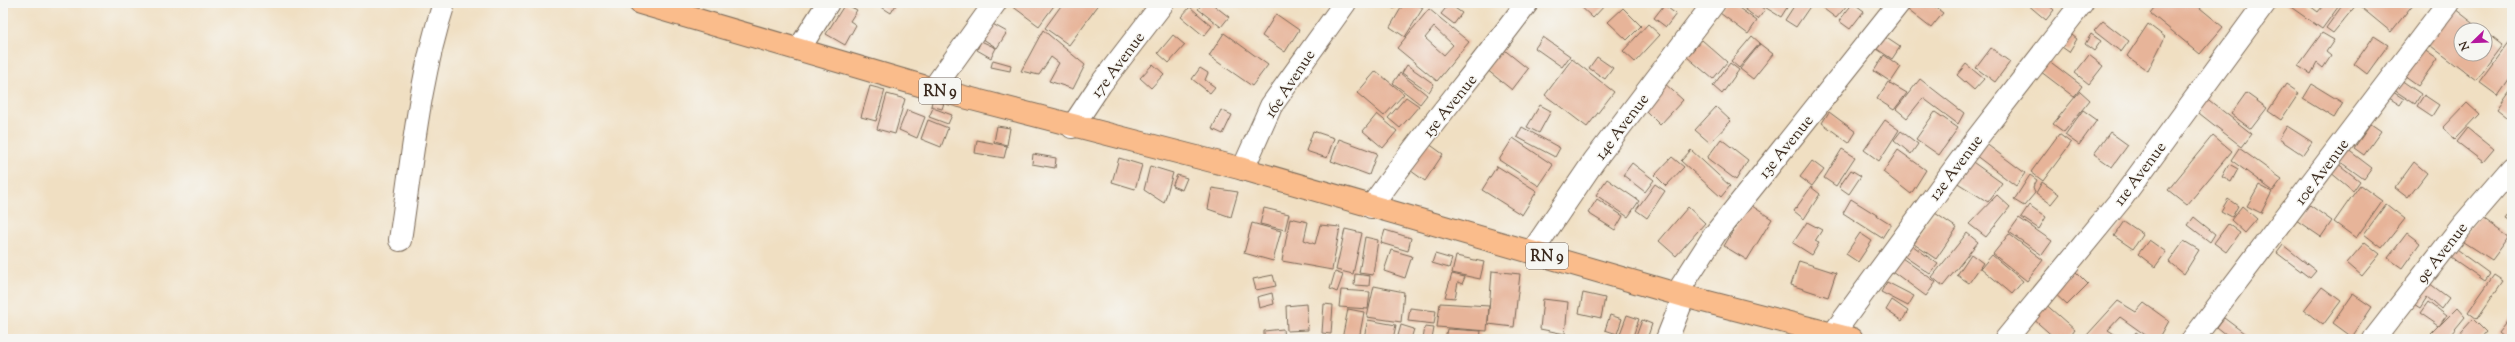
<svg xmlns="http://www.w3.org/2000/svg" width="2515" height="342" font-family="'Sorts Mill Goudy',serif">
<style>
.building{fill:#e7b499;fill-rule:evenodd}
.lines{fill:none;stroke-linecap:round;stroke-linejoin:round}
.minor-casing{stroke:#7a6957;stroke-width:24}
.major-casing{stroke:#7a6957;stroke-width:24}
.minor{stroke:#fff;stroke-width:22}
.major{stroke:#fabc8b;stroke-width:22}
.labels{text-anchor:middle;stroke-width:3;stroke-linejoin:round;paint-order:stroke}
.shield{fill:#f6f6f2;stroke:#73675e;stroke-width:1}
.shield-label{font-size:15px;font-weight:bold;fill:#3b2a1e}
.street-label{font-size:16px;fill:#3b2a1e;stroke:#f6f6f2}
</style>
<rect width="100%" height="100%" fill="#f6f6f2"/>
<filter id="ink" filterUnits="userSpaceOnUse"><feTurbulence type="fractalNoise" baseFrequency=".025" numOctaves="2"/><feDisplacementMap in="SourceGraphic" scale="8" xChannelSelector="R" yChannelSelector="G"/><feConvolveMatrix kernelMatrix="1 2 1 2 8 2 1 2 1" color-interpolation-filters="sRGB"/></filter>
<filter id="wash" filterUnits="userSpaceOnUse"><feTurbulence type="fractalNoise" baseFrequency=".012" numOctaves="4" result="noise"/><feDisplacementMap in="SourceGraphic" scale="16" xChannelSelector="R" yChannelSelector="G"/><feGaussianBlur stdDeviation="0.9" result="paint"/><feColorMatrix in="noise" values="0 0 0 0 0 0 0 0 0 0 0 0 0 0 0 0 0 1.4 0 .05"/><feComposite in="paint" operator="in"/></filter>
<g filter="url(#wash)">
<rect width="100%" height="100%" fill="#f0dfc2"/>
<g id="blocks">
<!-- building -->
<path class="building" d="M875 3H897L891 13Z
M1008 3H1056L1039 26Z
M1063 3H1100L1069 45 1045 28Z
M1203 3H1211L1229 17 1221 27 1198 9Z
M1386 3H1400L1394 9Z
M1404 3H1415L1423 8 1405 37 1390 27Z
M1577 3H1607L1593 18Z
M1727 3H1732L1757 21 1748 34 1720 13Z
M1737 3H1756L1765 10 1758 19Z
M1758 3H1784L1788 6 1781 17Z
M1796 3 1811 5 1796 27 1785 20Z
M1816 3H1849L1836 18Z
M1853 3 1864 11 1850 29 1839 21Z
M1907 3H1930L1943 13 1931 28 1904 7Z
M2029 3H2046L2054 10 2046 20 2027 4Z
M2158 3H2194L2223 27 2200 54 2150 13Z
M2285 3H2306L2318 12 2325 3H2341L2322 29Z
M2344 3H2414L2391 32 2357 4 2333 33 2326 28Z
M845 4 857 10 850 21 856 25 845 45 826 34Z
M1449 4 1462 13 1454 24 1441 14Z
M1664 5 1676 14 1666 27 1654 18Z
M2450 5 2482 30H2461V54H2485V32L2502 45 2476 80 2423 40Z
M1190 7 1212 26 1204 36 1181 17Z
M1623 8 1641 26 1627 40 1608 22Z
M1429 9 1469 42 1437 81 1397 48ZM1434 27 1453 45 1444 55 1425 38Z
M1276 14 1299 30 1285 52 1262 36Z
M2103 21 2129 41 2121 52 2094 31Z
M989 22 1007 32 997 48 980 37Z
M1648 24 1660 35 1635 62 1623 51Z
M2148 24 2165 37 2148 71 2127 56Z
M1043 30 1085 65 1073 89 1049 81 1059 63 1051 57 1039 75 1021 71Z
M2068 32 2077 39 2069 52 2059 45Z
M1224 33 1268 65 1252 86 1209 56Z
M2322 33 2334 40 2326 52 2331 56 2323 68 2317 63 2311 74 2298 66Z
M2091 34 2101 41 2094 51 2085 44Z
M1173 35 1185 45 1169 63 1158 53Z
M1882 35 1900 47 1892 59 1874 47Z
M1752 36 1760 43 1739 68 1731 61Z
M2374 36 2388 45 2367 74 2354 64Z
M1543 37 1570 56 1562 67 1535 48Z
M1702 40 1727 62 1713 79 1687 57Z
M981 41 996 48 991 58 977 50Z
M2509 41 2512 44V76L2498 96 2479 82Z
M1760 44 1773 54 1753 79 1740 69Z
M2420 47 2437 59 2418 86 2401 74Z
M1502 48 1528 69 1512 90 1486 69Z
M1991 48 2010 62 1995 82 1976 68Z
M1884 55 1901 67 1891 82 1874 71Z
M2089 55 2103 66 2089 84 2075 73Z
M1597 57 1613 68 1605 79 1589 68Z
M2044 57 2082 86 2074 97 2036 68Z
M1572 59 1614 92 1587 127 1545 95Z
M993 60 1011 65 1010 71 991 67Z
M1730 63 1739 70 1722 94 1713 86Z
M1153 64 1164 74 1151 88 1140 78Z
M1966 64 1984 79 1974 90 1957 75Z
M1407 65 1434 84 1429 92 1402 73Z
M1200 68 1208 73 1205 80 1215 87 1210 93 1192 79Z
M1376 71 1404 94 1384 116 1357 93Z
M1400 73 1427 95 1420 104 1393 83Z
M1920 79 1964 113 1958 124 1923 98 1907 118 1896 109Z
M2401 80 2421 94 2415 104 2394 90Z
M1663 82 1683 100 1660 125 1641 106Z
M1888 82 1907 93 1894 110 1877 99Z
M2286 84 2299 93 2281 120 2268 111Z
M2312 84 2343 103 2334 118 2303 99Z
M870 86 885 90 876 121 861 117Z
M2512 88V121L2497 109Z
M2080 91 2090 100 2064 132 2053 124Z
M2393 92 2404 99 2400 105 2389 98Z
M934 93 946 97 942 109 931 106Z
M2246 93 2267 108 2251 129 2231 114Z
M887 94 905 99 895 134 877 129Z
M2424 95 2439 105 2432 116 2417 106Z
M1406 97 1419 106 1400 128 1388 118Z
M2205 97 2252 134 2242 147 2195 110Z
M2467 103 2479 114 2455 139 2443 128Z
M1540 105 1551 111 1539 133 1527 127Z
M1716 107 1731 121 1710 143 1695 130Z
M933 108 952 115 948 124 929 117Z
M907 110 925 117 917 138 899 130Z
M1221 110 1232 115 1223 134 1212 129Z
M2083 110 2097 120 2079 145 2065 135Z
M1829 112 1856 132 1849 143 1822 123Z
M1935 112 1958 128 1939 155 1916 139Z
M1377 114 1397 131 1383 148 1363 131Z
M928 120 948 128 941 147 921 139Z
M1885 120 1899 130 1879 161 1864 150Z
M2371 124 2381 131 2364 155 2354 148Z
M997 126 1010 128 1007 145 994 142Z
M2287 126 2312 142 2303 155 2279 139Z
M1522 127 1560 148 1555 157 1517 137Z
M2468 128 2494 149 2483 162 2457 142Z
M1313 131 1334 138 1327 158 1306 151Z
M1901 131 1918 144 1911 154 1894 140Z
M2110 132 2128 145 2112 167 2094 154Z
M2059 134 2071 143 2043 181 2031 172Z
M2213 135 2232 151 2187 205 2168 190Z
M1513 138 1553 165 1539 186 1499 160Z
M1339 139 1377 153 1369 175 1331 161Z
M1721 139 1748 160 1736 180 1707 158Z
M977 140 1007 146 1004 158 975 153Z
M1425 141 1443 154 1425 181 1407 168Z
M1985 143 2025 173 2016 186 1975 155Z
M2239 148 2282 179 2273 191 2231 160Z
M1842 149 1855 157 1836 186 1824 178Z
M2347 149 2372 168 2364 179 2339 161Z
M1691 150 1730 186 1721 197 1681 161Z
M1898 150 1926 170 1911 194 1883 172Z
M1033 154 1056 158 1055 168 1032 164Z
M1672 157 1684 167 1666 186 1655 175Z
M1119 158 1142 165 1135 189 1112 182Z
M1970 160 2002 183 1988 202 1956 182Z
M1812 161 1824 170 1812 186 1800 177Z
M2414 162 2427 173 2408 198 2395 188Z
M1632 163 1654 180 1645 192 1623 175Z
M2337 163 2360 181 2353 191 2330 172Z
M2229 164 2238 169 2231 182 2222 177Z
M1150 166 1173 173 1164 203 1144 190Z
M1497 166 1537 191 1522 215 1482 190Z
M1851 170 1861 176 1849 194 1839 187Z
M1177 175 1187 178 1182 190 1172 186Z
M2030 175 2037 180 2033 188 2035 193 2024 206 2014 200Z
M1607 179 1639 201 1628 217 1596 195Z
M2042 182 2059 194 2051 204 2036 193Z
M1655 184 1665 191 1647 218 1636 210Z
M2259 185 2272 192 2261 213 2247 206Z
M2360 185 2382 201 2356 238 2334 222Z
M1811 187 1820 194 1804 219 1794 211Z
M1212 188 1238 192 1231 217 1208 209Z
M1997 195 2010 207 1986 237 1969 224Z
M1597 199 1623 216 1615 230 1588 213Z
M1851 199 1891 224 1882 238 1843 213Z
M2228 199 2238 206 2232 217 2221 211Z
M2307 203 2332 221 2321 237 2296 220Z
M1749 204 1772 219 1747 260 1724 246Z
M2386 204 2405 219 2382 248 2364 234Z
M2029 205 2046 217 2039 229 2021 217Z
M2242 206 2257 219 2245 233 2231 220Z
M1688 207 1705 223 1676 256 1659 241Z
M1264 208 1289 214 1285 230 1260 224Z
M2512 212V222L2507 219Z
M1935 213 1957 228 1936 259 1914 244Z
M2479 216 2509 237 2492 260 2461 240Z
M2194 217 2215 234 2210 242 2188 225Z
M1290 218 1308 222 1304 240 1315 244 1320 225 1340 227 1332 270 1282 261Z
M2019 218 2052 241 2042 255 2009 232Z
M2124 221 2143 234 2133 249 2114 236Z
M1807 222 1822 230 1815 241 1819 243 1812 255 1793 243Z
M1252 223 1281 231 1273 261 1244 253Z
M2228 224 2240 233 2226 252 2214 243Z
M1345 229 1362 233 1353 274 1336 270Z
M1385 230 1411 238 1408 251 1381 243Z
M1860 233 1872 241 1858 262 1846 254Z
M1967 233 1978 242 1943 286 1932 277Z
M2407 233 2420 243 2402 268 2388 258Z
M2009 234 2043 260 2027 281 1993 254Z
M1365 237 1378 240 1373 275 1359 273Z
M2149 240 2166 252 2155 267 2138 254Z
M2184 241 2199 250 2184 274 2169 262Z
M2365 242 2380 254 2362 276 2347 263Z
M1909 243 1938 264 1930 274 1901 254Z
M2283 245 2316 271 2310 278 2277 253Z
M2454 248 2490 274 2485 281 2449 256Z
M1391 250 1412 256 1405 278 1384 271Z
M1435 254 1452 259 1449 268 1432 263Z
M1971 254 1983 263 1969 283 1957 275Z
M1992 255 2023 281 2012 294 1981 268Z
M1456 256 1484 262 1480 279 1452 273Z
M1902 258 1936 282 1926 296 1892 271Z
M1799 261 1836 273 1828 297 1791 285Z
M2073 269 2088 284 2067 305 2052 291Z
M1492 271 1520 274 1514 327 1488 324Z
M1335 272 1343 275 1337 292 1330 289Z
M1355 274 1370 276 1369 286 1354 285Z
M1452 274 1465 277 1462 284 1458 282 1455 298 1445 297Z
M1273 275 1276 286 1256 290 1253 279Z
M2494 275 2503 281 2477 319 2468 312Z
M2425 280 2449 298 2441 309 2427 297 2420 308 2409 301Z
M1887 282 1914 296 1908 306 1881 292Z
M1374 286 1404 292 1401 322 1367 317Z
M2322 287 2341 301 2323 325 2304 310Z
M1341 290 1370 292 1368 309 1339 307Z
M1272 293 1274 304 1259 308 1257 297Z
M1583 293 1605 298 1601 318 1579 313Z
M2353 294 2372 307 2352 337 2333 323Z
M1543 299 1568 302 1565 334 1540 329Z
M1892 300 1908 311 1902 321 1886 310Z
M2118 301 2136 312 2144 303 2169 321 2159 339H2151L2120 317 2108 330 2122 339H2094L2087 335Z
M2043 302 2075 330 2068 339H2056L2031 317Z
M2428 302 2446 316 2439 326 2420 313Z
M1440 303 1489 306 1487 331 1437 327Z
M1306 304 1308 330 1287 331 1286 306Z
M1324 304 1333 305 1331 334 1322 333Z
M1410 308 1436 311 1434 324 1408 321Z
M2457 308 2465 317 2447 339H2436L2431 334Z
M1348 309 1364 312 1359 339H1342Z
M1610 315 1622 319 1617 334 1605 330Z
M1627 315 1639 319 1632 339H1618Z
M2512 315V339H2505L2498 333Z
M2224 318 2252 339H2232L2217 327Z
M2473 319 2486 332 2480 339H2455Z
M1368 320 1396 325 1393 339 1364 337Z
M1642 320 1652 324 1647 339H1635Z
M1401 325 1414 329 1411 339H1397Z
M1425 327 1434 328 1432 339H1423Z
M1283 329 1284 339H1264V331Z
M1447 329 1481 331 1480 339H1445Z
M2136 332 2146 339H2130Z"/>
</g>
</g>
<g filter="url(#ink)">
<use href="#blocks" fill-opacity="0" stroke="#7a6957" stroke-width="1"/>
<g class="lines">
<!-- minor casing -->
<g class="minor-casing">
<path id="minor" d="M799 49 828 3
M933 89 995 3
M1072 127 1100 85 1163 3
M1243 169 1271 106 1345 3
M1371 207C1420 137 1476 72 1527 3
M400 240C412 161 419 80 444 3
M1532 252 1594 161 1714 3
M1677 293 1715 234 1899 3
M1833 334 1974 142 2082 3
M1667 339 1684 296
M2006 339 2122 198 2265 3
M2193 339 2448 3
M2374 339 2462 226 2512 168"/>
</g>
<!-- major casing -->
<g class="major-casing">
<path id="major" d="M640 3 933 89 1243 169 1684 296 1852 339"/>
</g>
<!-- minor -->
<use href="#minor" class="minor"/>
<!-- major -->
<use href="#major" class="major"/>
</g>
</g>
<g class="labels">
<!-- shield labels -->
<g class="shield">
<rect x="919" y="78" width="42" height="26" rx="3"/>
<rect x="1526" y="243" width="42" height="26" rx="3"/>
</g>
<g class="shield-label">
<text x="940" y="96">RN 9</text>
<text x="1547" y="261">RN 9</text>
</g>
<!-- street labels -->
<g class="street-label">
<text transform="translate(1117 64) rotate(-53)" y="6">17e Avenue</text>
<text transform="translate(1289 83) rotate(-57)" y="6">16e Avenue</text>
<text transform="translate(1449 105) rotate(-51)" y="6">15e Avenue</text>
<text transform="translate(1621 126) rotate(-53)" y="6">14e Avenue</text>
<text transform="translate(1785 146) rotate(-51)" y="6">13e Avenue</text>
<text transform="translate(1955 167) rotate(-53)" y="6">12e Avenue</text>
<text transform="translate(2321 171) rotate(-53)" y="6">10e Avenue</text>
<text transform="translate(2139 173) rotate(-53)" y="6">11e Avenue</text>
<text transform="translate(2441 252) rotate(-52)" y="6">9e Avenue</text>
</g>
</g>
<!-- margin -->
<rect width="2515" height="342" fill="none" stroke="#f6f6f2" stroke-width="16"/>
<!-- north arrow -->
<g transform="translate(2473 42) rotate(247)"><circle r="19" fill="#f6f6f2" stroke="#aba49d"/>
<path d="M0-3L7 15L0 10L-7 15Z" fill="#b5179e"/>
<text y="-6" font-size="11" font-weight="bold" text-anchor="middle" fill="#3b2a1e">N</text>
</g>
</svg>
